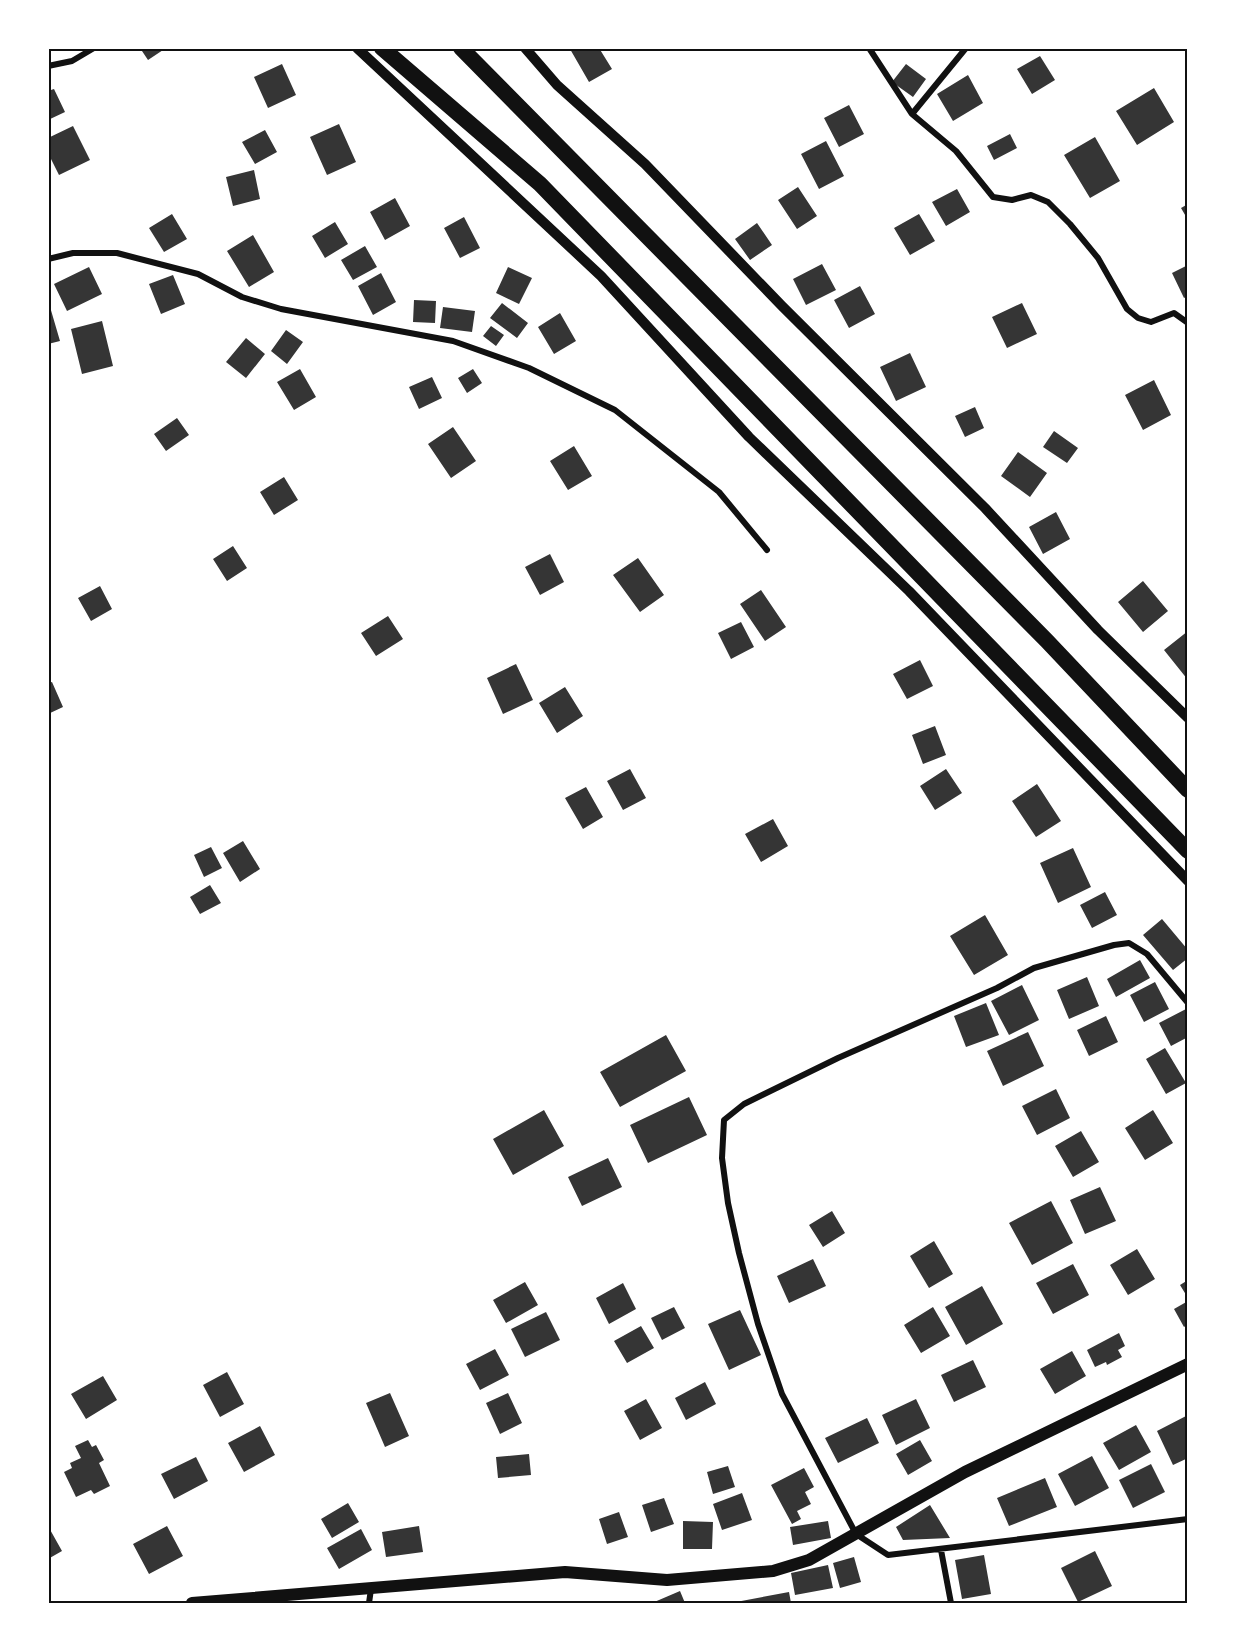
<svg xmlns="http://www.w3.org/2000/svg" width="1236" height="1651" font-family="Mulish,sans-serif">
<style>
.building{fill:#353535}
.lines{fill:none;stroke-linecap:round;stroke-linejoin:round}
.minor{stroke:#111;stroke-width:6}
.tertiary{stroke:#111;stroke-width:10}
.secondary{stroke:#111;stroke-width:12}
.trunk{stroke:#111;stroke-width:16}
.neatline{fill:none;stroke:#111;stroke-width:2}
</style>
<rect width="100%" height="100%" fill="#fff"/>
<!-- building -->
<path class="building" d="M140 48H166L148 60Z
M571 48H599L612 69 589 82 570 49Z
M1040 56 1055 80 1032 94 1017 69Z
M282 64 296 95 268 108 254 77Z
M906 64 926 79 913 97 892 82Z
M968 75 983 103 953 121 937 94Z
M1154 88 1174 122 1137 145 1116 111Z
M54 89 65 112 48 120V91Z
M849 105 864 134 839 147 824 118Z
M339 124 356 162 327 175 310 137Z
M73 126 90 160 59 175 48 153V138Z
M265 130 277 152 255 164 242 142Z
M1010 134 1017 148 994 160 987 146Z
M1095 137 1120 181 1090 198 1064 155Z
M826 141 844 176 819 189 801 154Z
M254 170 260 199 233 206 226 177Z
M798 187 817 216 797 229 778 200Z
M957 189 970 212 946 226 932 202Z
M395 198 410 226 385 240 370 212Z
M1188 204V220L1181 208Z
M172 214 187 239 164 252 149 228Z
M919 214 935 241 910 255 894 228Z
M464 217 480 248 460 258 444 228Z
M335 222 348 244 325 258 312 236Z
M757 223 772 245 750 260 735 239Z
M253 235 274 272 249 287 227 251Z
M365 246 377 267 353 280 341 260Z
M822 264 836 290 806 305 793 279Z
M1188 265V296L1184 298 1172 273Z
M89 267 102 294 67 311 54 284Z
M508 267 532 278 519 304 496 293Z
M381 273 396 302 373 315 358 286Z
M173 275 185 304 161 314 149 284Z
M860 286 875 314 849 328 834 300Z
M48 300 60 341 48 344Z
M414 300 436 301 435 323 413 322Z
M502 303 528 323 517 338 490 318Z
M1022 303 1037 334 1007 348 992 317Z
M443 307 475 311 472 332 440 328Z
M560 313 576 341 554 354 538 327Z
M102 321 113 366 82 374 71 329Z
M491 326 504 335 496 346 483 336Z
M286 330 303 342 287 364 271 351Z
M246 338 265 354 246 378 226 362Z
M910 353 926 387 896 401 880 367Z
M300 369 316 397 294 410 277 382Z
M473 369 482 383 467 393 458 378Z
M432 377 442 398 419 409 409 387Z
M1154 380 1171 415 1143 430 1125 395Z
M975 407 984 428 965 437 955 416Z
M177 418 189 435 166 451 154 434Z
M453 427 476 461 451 478 428 444Z
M1054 431 1078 448 1067 463 1043 447Z
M574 446 592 476 568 490 550 461Z
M1018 452 1047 473 1030 497 1001 476Z
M284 477 298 500 274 515 260 492Z
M1056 512 1070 539 1043 554 1029 527Z
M233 546 247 568 227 581 213 559Z
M550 554 564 582 540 595 525 567Z
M638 558 664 595 640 612 613 575Z
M1143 581 1168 611 1143 632 1118 602Z
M100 586 112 609 91 621 78 598Z
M761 590 786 627 765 641 740 604Z
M388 616 403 639 376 656 361 633Z
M741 622 754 647 731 659 718 633Z
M1188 631V680L1164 650Z
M920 660 933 686 907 699 893 674Z
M516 664 533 700 503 714 487 678Z
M52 682 63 707 48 714V683Z
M565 687 583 716 557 733 539 703Z
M935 726 946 755 923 764 912 735Z
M630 769 646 798 623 810 607 781Z
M946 769 962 793 935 810 920 786Z
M1037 784 1061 821 1036 837 1012 801Z
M586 787 603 817 583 829 565 798Z
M773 819 788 846 761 862 745 834Z
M243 841 260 869 240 882 223 853Z
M211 847 222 868 204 877 194 855Z
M1073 848 1091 887 1058 903 1040 863Z
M210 885 221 903 200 914 190 897Z
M1105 892 1117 915 1092 928 1080 905Z
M985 915 1008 955 974 975 950 936Z
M1162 919 1188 950V958L1173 970 1143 935Z
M1140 960 1150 978 1116 997 1107 979Z
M1087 977 1099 1006 1069 1019 1057 990Z
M1155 982 1169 1009 1144 1022 1130 995Z
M1022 985 1039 1020 1009 1035 991 1001Z
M986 1003 999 1035 966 1047 954 1016Z
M1186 1009 1188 1013V1037L1171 1046 1159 1023Z
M1106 1016 1118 1042 1089 1056 1077 1030Z
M1028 1032 1044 1066 1003 1086 987 1051Z
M666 1035 686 1071 620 1107 600 1072Z
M1165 1048 1186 1083 1166 1094 1146 1059Z
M1056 1089 1070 1118 1037 1135 1022 1106Z
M689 1097 707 1135 648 1163 630 1125Z
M544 1110 564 1146 513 1175 493 1139Z
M1153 1110 1173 1143 1145 1160 1125 1128Z
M1081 1131 1099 1162 1073 1177 1055 1146Z
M608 1158 622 1187 582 1206 568 1177Z
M1100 1187 1116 1221 1085 1234 1070 1200Z
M1051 1201 1073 1243 1032 1265 1009 1223Z
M832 1211 845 1233 823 1247 809 1225Z
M934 1241 953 1274 929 1288 910 1256Z
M1137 1249 1155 1279 1128 1295 1110 1265Z
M813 1259 826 1286 789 1303 777 1276Z
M1073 1264 1089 1295 1053 1314 1036 1283Z
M1188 1280V1298L1180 1285Z
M525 1282 538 1305 506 1323 493 1300Z
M623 1283 636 1309 609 1324 596 1298Z
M982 1286 1003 1324 966 1345 945 1307Z
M1188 1301V1324L1184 1327 1174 1309Z
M674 1307 685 1328 662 1340 651 1318Z
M933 1307 950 1336 921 1353 904 1325Z
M740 1310 761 1355 729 1370 708 1324Z
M546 1312 560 1340 525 1357 511 1329Z
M641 1326 654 1348 627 1363 614 1341Z
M1119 1333 1125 1346 1118 1350 1122 1357 1107 1365 1106 1362 1095 1367 1087 1350Z
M495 1349 509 1375 480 1390 466 1364Z
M1072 1351 1086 1376 1055 1394 1040 1369Z
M973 1360 986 1387 954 1402 941 1375Z
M227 1372 244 1404 220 1417 203 1385Z
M103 1376 117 1400 86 1419 71 1394Z
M705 1382 716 1404 686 1420 675 1398Z
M390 1393 409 1436 385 1447 366 1403Z
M508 1393 522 1423 500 1434 486 1403Z
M646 1399 662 1428 640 1440 624 1411Z
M916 1399 930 1428 896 1445 882 1415Z
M1188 1415V1458L1173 1465 1157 1431Z
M867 1418 879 1443 838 1463 825 1438Z
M1136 1425 1151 1452 1119 1470 1103 1443Z
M260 1426 275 1455 244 1472 228 1443Z
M88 1440 92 1447 96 1445 104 1460 99 1463 110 1486 94 1494 91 1490 76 1497 64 1472 72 1468 70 1463 81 1458 75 1446Z
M920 1440 932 1461 908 1475 896 1454Z
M529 1454 531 1475 498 1478 496 1457Z
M1092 1456 1109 1488 1075 1506 1058 1474Z
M196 1457 208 1481 174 1499 161 1474Z
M1151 1464 1165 1492 1133 1508 1119 1480Z
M728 1466 735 1487 713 1494 707 1472Z
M804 1468 814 1487 805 1492 811 1504 797 1511 801 1519 792 1524 771 1485Z
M1045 1478 1057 1507 1009 1526 997 1498Z
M742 1493 752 1520 722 1530 713 1504Z
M664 1498 674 1524 651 1532 642 1505Z
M348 1503 359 1522 332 1538 321 1519Z
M930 1505 950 1538 903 1540 896 1527Z
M619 1512 628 1537 607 1544 599 1519Z
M683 1521 713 1522 712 1549H683Z
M828 1521 831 1538 793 1545 790 1527Z
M48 1526 62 1551 48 1559Z
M167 1526 183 1556 149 1574 133 1544Z
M419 1526 423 1552 386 1557 382 1532Z
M361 1529 372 1550 339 1569 327 1548Z
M1095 1551 1112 1586 1078 1602 1061 1568Z
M984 1555 991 1594 962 1599 955 1560Z
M854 1557 861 1582 840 1588 833 1563Z
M828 1565 833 1588 795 1595 791 1573Z
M680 1591 685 1603H652Z
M789 1592 791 1603H736V1602Z"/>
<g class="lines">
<!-- minor -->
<path class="minor" d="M869 48 912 114 956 151 993 197 1012 200 1031 195 1048 202 1070 224 1098 258 1127 309 1138 318 1151 322 1174 313 1188 323
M48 66 72 61 94 48
M912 114 966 48
M48 259 73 253H117L198 274 242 297 281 309 453 341 529 368 615 410 719 492 767 550
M1188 1003 1147 954 1129 943 1114 945 1034 968 997 988 838 1058 744 1104 724 1120 722 1158 728 1203 739 1253 758 1324 782 1394 856 1534 888 1555 1188 1519
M941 1550 951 1603
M369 1603 371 1589"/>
<!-- tertiary -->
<path class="tertiary" d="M357 48 601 276 749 437 909 591 1188 881
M525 48 557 85 645 164 782 306 985 508 1098 630 1188 718"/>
<!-- secondary -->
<path class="secondary" d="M192 1603 565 1572 667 1580 773 1571 809 1560 965 1472 1188 1364"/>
<!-- trunk -->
<path class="trunk" d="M382 48 540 184 1188 851
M461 48 1047 641 1188 790"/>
</g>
<!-- border -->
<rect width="1236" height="1651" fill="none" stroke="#ffffff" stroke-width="99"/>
<rect x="50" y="50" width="1136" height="1552" class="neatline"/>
</svg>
